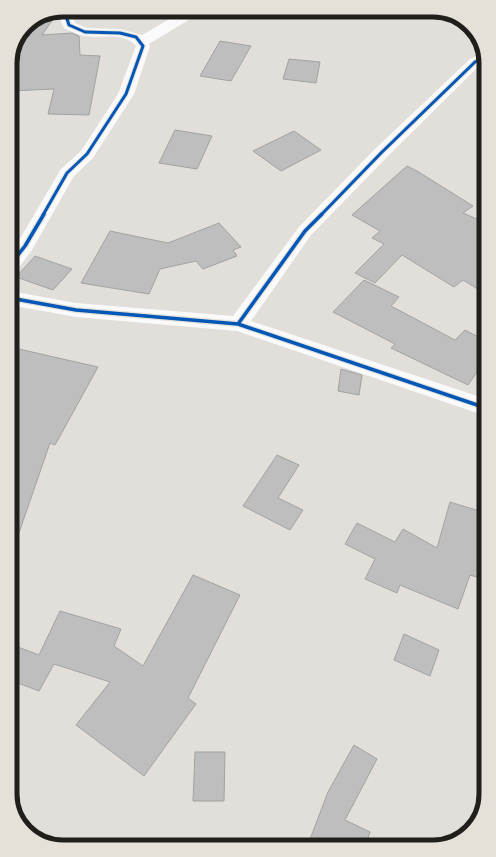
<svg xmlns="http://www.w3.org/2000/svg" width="496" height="857" font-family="Helvetica,sans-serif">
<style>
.building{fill:#bdbebd;stroke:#a2a2a1}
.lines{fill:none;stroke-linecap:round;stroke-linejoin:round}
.minor{fill:#fbfafa;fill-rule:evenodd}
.tertiary{fill:#fbfafa;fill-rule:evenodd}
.cycleway-far1-casing{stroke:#e5e0d8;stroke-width:5}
.cycleway-casing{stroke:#e5e0d8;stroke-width:6}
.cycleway-far1{stroke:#0057b8;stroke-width:3}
.cycleway{stroke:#0057b8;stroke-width:3.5}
.rim{fill:none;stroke:#211f1c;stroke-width:5}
</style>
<rect width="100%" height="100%" fill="#e2dfdb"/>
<!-- building -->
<path class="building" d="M58 12 42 35 72 33 79 36 80 55 100 56 89 115 48 114 54 89 10 91V68L26 25Z
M220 41 251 46 231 81 200 76Z
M289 59 320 62 316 83 283 79Z
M175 130 212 136 197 169 159 163Z
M294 131 321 150 281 171 253 151Z
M407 166 417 171 473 206 463 213 486 223V294L463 280 454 287 402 255 375 283 355 273 384 244 372 238 380 231 352 215Z
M219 223 241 247 233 250 237 256 203 269 196 261 160 269 149 294 81 283 110 231 168 243Z
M35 256 72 269 53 290 16 277Z
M364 280 399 297 391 306 455 340 465 330 486 341V359L468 385 391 348 395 344 333 312Z
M10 347 98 367 55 445 50 443 13 550 10 549Z
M341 369 362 375 359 395 338 391Z
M277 455 299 465 278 498 303 510 290 530 243 506Z
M450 502 486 513V580L470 575 458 609 400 585 397 593 365 579 375 559 345 544 357 523 395 542 403 529 437 548Z
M193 575 240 595 188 698 196 704 144 776 76 725 110 682 54 664 39 691 10 680V644L39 655 60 611 121 629 114 646 143 666Z
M404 634 439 650 430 676 394 660Z
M354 745 377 759 345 820 370 832 365 847H307L328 792Z
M195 752H225L224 801H193Z"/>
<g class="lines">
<!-- minor -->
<path class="minor" d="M64 10H78L74 19 75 23 87 28 120 29 142 35 185 10H202L200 13 149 44 150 46 134 94 93 158 74 176 32 250 17 270 10 271V252L18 242 61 169 81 151 118 94 136 46C124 31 101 39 85 36 78 35 71 31 64 28L60 19Z"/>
<!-- tertiary -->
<path class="tertiary" d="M484 53 486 62 480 65 387 157 311 235 251 321 486 399V416L237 331 76 317 10 305V291L76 303 233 316 299 227 375 149 470 59Z"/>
<!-- cycleway-far1 casing -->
<g class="cycleway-far1-casing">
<path id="cycleway-far1" d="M43 215 67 173 87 154 126 94 143 46 136 37 120 33 85 32 69 25 67 19 71 10
M321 215 381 153 475 62 484 57"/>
</g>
<!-- cycleway casing -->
<g class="cycleway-casing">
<path id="cycleway" d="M10 265 25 246 44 214
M10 298 76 310 238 324 305 231 322 214
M238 324 486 408"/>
</g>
<!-- cycleway-far1 -->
<use href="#cycleway-far1" class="cycleway-far1"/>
<!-- cycleway -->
<use href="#cycleway" class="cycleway"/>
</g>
<!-- crop -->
<path d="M0 0H496V857H0ZM63 17H433A46 46 0 0 1 479 63V794A46 46 0 0 1 433 840H63A46 46 0 0 1 17 794V63A46 46 0 0 1 63 17Z" fill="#e5e0d8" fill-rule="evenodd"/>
<path class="rim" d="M63 17H433A46 46 0 0 1 479 63V794A46 46 0 0 1 433 840H63A46 46 0 0 1 17 794V63A46 46 0 0 1 63 17Z"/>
</svg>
